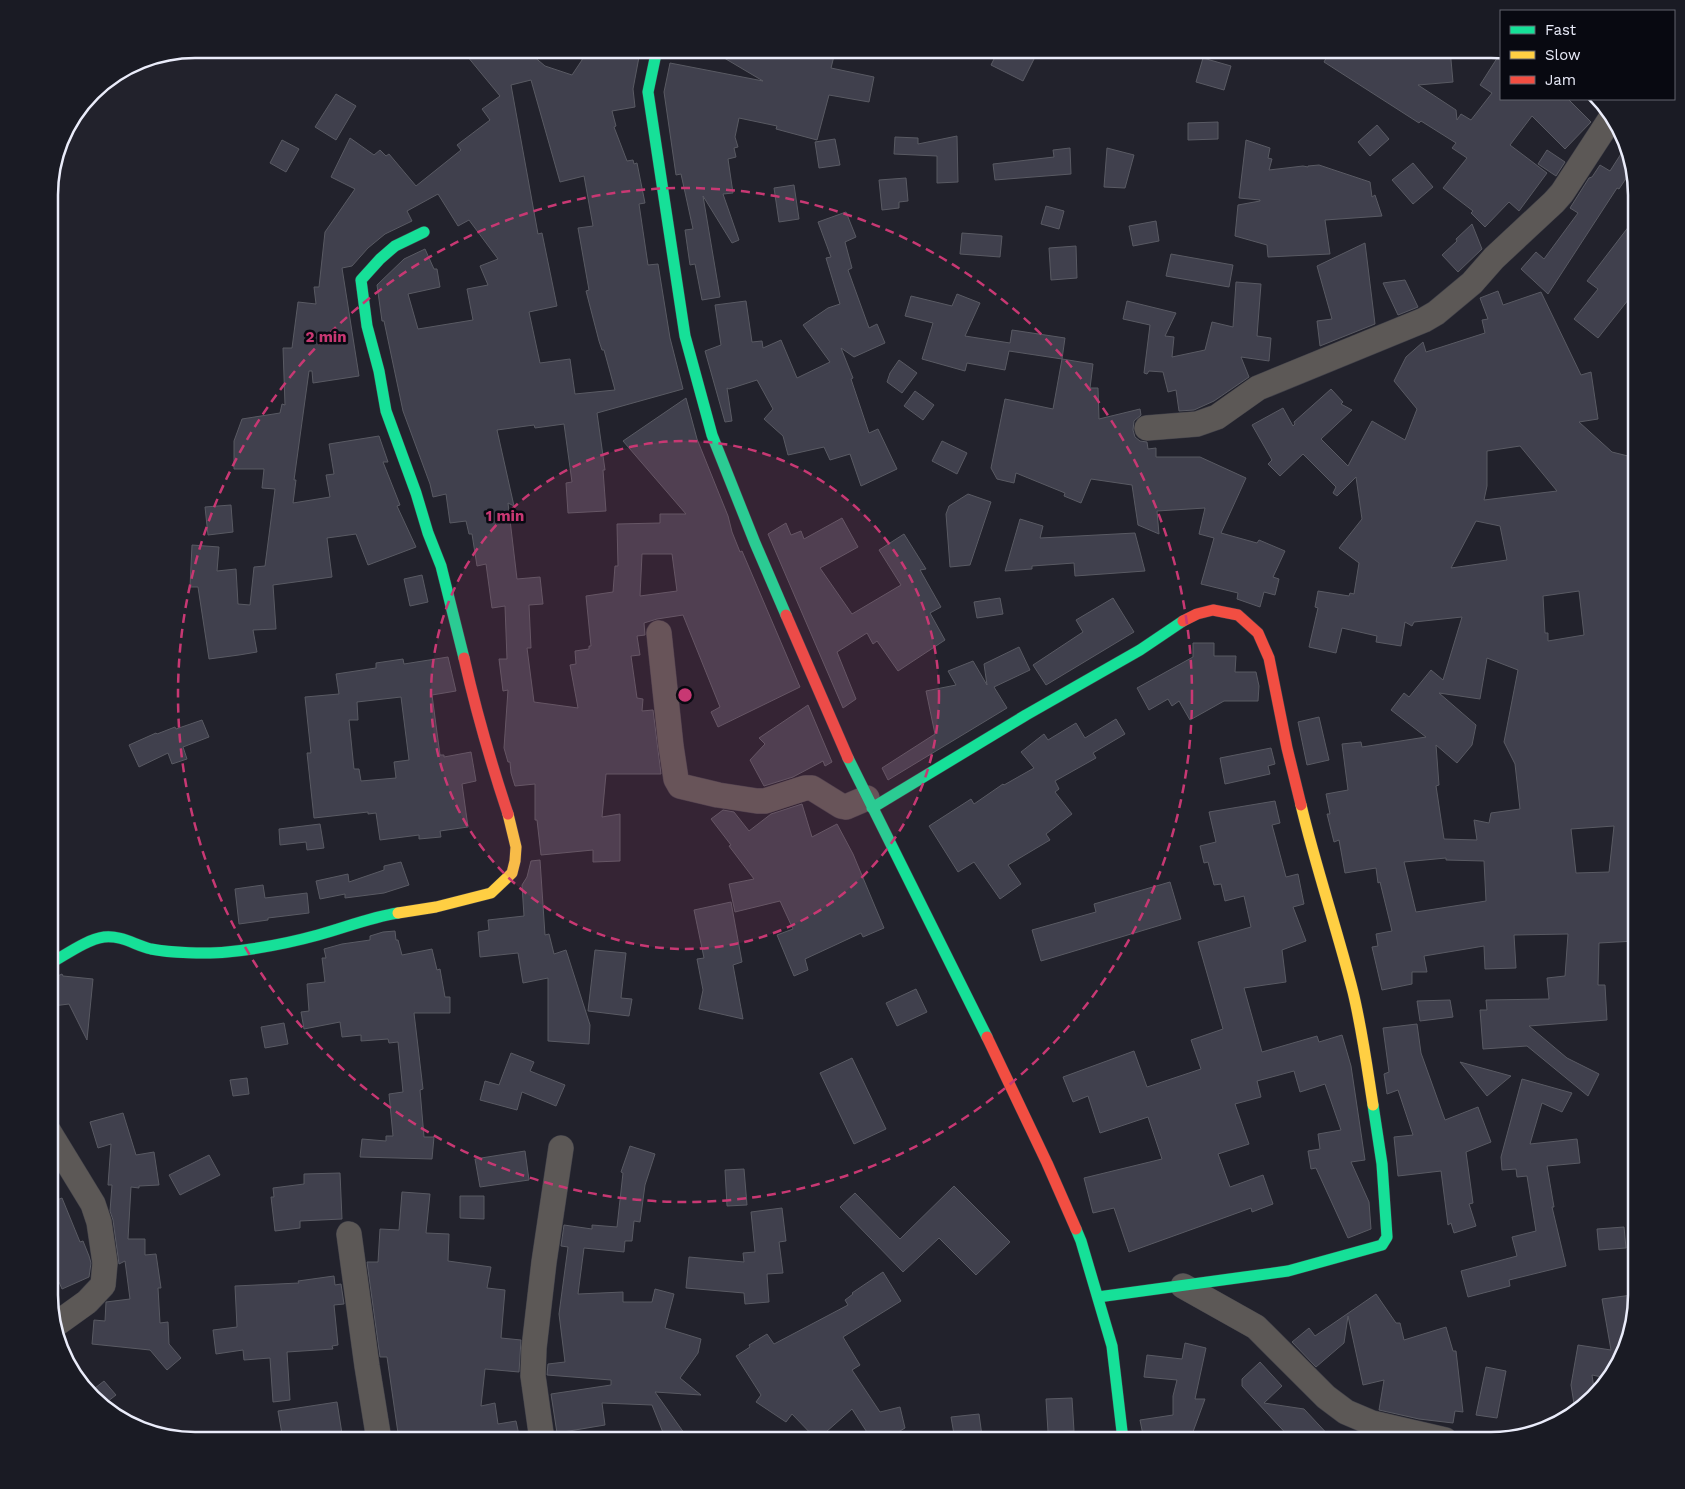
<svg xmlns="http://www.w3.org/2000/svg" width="1685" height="1489" font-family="'Work Sans',sans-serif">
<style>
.building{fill:#40404d;stroke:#595a63;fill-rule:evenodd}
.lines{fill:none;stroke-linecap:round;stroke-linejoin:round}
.street-casing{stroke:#3f3f48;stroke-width:26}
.fast-casing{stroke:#3f3f48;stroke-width:12}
.slow-casing{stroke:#3f3f48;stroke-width:12}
.jam-casing{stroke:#3f3f48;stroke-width:12}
.street{stroke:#5c5856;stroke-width:25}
.fast{stroke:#16e098;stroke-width:11}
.slow{stroke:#ffcf43;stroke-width:11}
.jam{stroke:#f24e42;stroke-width:11}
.ring{fill:none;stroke:#c83873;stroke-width:2.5;stroke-dasharray:9 6}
.rim{fill:none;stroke:#eaecfa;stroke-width:2.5}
.centre{fill:#c83873;stroke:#080911;stroke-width:2.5}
.ring-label{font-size:15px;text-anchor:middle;font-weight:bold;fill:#c83873;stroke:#080911;stroke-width:5;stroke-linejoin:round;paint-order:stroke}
</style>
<rect width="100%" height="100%" fill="#22222c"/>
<!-- building -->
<path class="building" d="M476 49H525L545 66 572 75 582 60 584 49 624 57V54L639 57 633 89 635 107 612 111 616 126 614 127 627 161 633 160 634 164 637 163 645 203 639 204 648 265 658 264 670 338 683 389 597 413 605 470H603L606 511 568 513 566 483 572 482 564 424 535 428 534 425 497 430 514 506 508 503 517 579 540 577 543 604 529 605 531 648H527L534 702 578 708 570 665 576 664 575 651 589 649V646H591L586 596 613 592 615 566H618L617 524 660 523V514H686L623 441 686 398 697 439 728 516 732 532 740 552 742 551 800 687 718 727 711 712 720 707 683 615 657 619 644 623 645 635 637 636 640 655 631 656 637 698 643 699 642 711 653 710 661 774H606L602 817 620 814V861L593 862V850L541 855 537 820H535V784L515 786 511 773 510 762H508L504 748 508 690 503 691 499 659H507L505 606 492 608 486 564 477 566 472 534H469L466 521 450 523 446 494 433 497 430 484 403 411 384 321H382L377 285 404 259 425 249 434 269H437L440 287 408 294 418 329 473 320 467 289 488 285 480 266 498 259 469 220 458 226 438 194 407 211 412 221 385 234 368 248 352 266 342 268 359 376 313 383 312 371H309L294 480H296L293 503 330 497 326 475 334 474 329 444 379 436 388 462H383L400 505 397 506 416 547 368 565 356 534 327 538 332 577 273 585 276 629 253 630 257 652 239 655 209 659 198 587H190L192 545 219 547 217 571 236 569 238 604 250 605 254 567 265 566 275 489 262 488 264 469H234V441L242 419 280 413 282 404 285 405 283 348H292L298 302 316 304 314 287H319L325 232 355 189 331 177 350 138 374 155 380 150 386 156 389 154 416 186 461 150 457 145 490 120 482 109 500 96 467 56ZM531 80 560 182 584 176 593 226 578 228 589 290 586 291 599 341 602 350H604L615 390 575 394 570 359 540 363 529 312 557 306 542 233 538 234 511 85ZM642 554H672L677 591 640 596Z
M709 49H805L834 56 831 68 874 77 869 102 829 95 817 140 776 129 777 126 739 118 735 137 738 147 734 148 736 157 728 159 733 193 723 194 739 240 732 243 703 196 720 297 702 300 695 264 690 265 685 230 693 229 681 174 676 175 664 92 670 63 763 81Z
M999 49H1039L1023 81 991 65Z
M1331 49H1450L1453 82 1418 85 1456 110 1457 120 1461 114 1471 120 1492 93 1480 85 1501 52V99H1568L1591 122 1565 149 1532 116 1510 145 1547 173 1519 211 1509 202 1485 227 1471 213 1473 211 1443 188 1467 158 1452 148 1456 143 1421 121 1419 123 1324 62Z
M1203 58 1231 66 1224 90 1196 82Z
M336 94 356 106 336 140 315 127Z
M1218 122V139L1188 140V123Z
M1377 125 1389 139 1370 156 1358 142Z
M957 136 958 182 937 183V156L894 154 895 137 918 138V144Z
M835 139 840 165 819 168 815 142Z
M282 140 299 149 286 172 270 163Z
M1246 140 1270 148 1268 158 1272 159 1269 170 1303 166 1308 167V166L1319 165 1370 182 1372 197 1375 195 1382 216 1325 220 1330 254 1268 257 1267 245 1235 236 1238 205 1260 201V200L1239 198Z
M1626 146 1631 171 1619 189 1617 188 1548 294 1521 269 1536 252 1544 259 1578 213 1570 208 1589 178 1592 177 1600 165 1610 171Z
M1070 148 1071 174 995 180 993 164 1054 157 1053 150Z
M1107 148 1134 155 1125 188 1104 187Z
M1547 150 1565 162 1556 176 1538 164Z
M1413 163 1433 187 1413 204 1392 180Z
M906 178 908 201 899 202V208L882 210 879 180Z
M794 185 799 219 779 222 774 188Z
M1046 206 1064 211 1059 229 1041 224Z
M846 212 856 237 845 242 852 268 848 270 869 328 877 324 885 343 854 357 841 348 853 378 851 379 869 433 878 429 897 469 861 486 850 454 830 460 824 447 788 455 783 436 764 419 773 409 757 380 729 389 727 388 732 421 725 422 705 351 721 345 715 305 746 301 752 342 762 341 763 348 781 340 797 378 830 362 803 325 828 308 840 304 826 258 831 257 818 222Z
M1636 217V290L1598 338 1574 319 1598 289 1587 281Z
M1156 221 1159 241 1133 246 1129 226Z
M1472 224 1482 249 1458 272 1442 255 1457 241 1456 239Z
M962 233 1002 236 1000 257 960 254Z
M1365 243 1375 324 1320 346 1317 321 1332 319 1317 266Z
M1076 246 1077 278 1051 280 1049 248Z
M1171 254 1233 265 1229 287 1166 276Z
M1405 280 1418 307 1398 315 1383 283Z
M1236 282 1261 284 1257 336 1271 338 1269 361 1241 357 1249 377 1214 401 1194 410 1179 411 1176 390 1168 392 1163 372 1149 371 1147 374 1144 373 1150 325 1123 319 1127 301 1176 313 1165 336 1174 337 1172 357 1205 350 1212 322 1233 327Z
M1498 291 1503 305 1541 292 1581 375 1591 372 1598 419 1579 422 1612 452 1636 458V751L1631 748 1634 788H1629L1632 847 1630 866V905H1633V908L1636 909V941L1599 943 1598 985H1605L1607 1020 1529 1026 1567 1058 1599 1074 1588 1096 1527 1046 1483 1049 1480 1010H1487L1486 1000 1549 999 1547 978 1565 976 1568 934 1514 935 1516 968 1485 969 1484 946 1424 956 1427 972H1412V984L1382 990 1372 947 1378 946 1376 934 1392 931 1380 882 1378 883 1376 868 1345 873 1339 840 1334 842 1327 814H1330L1326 794 1348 790 1342 744 1361 742 1362 747 1426 737 1391 710 1404 693 1409 697 1431 670 1443 680 1462 617 1414 622 1412 626 1405 622 1401 646 1376 642 1377 636 1342 628 1336 653 1309 647 1318 608 1315 607 1318 591 1349 596 1350 593 1354 594 1359 563 1339 548 1362 519 1356 477 1337 496 1333 493 1336 487 1303 454 1280 476 1268 464 1272 460 1252 425 1283 408 1293 426 1295 424 1294 422 1331 389 1343 402 1341 404 1352 410 1321 439 1348 466 1372 421 1405 440 1417 409 1394 381 1406 357 1423 342 1426 352 1485 333 1482 320 1488 319 1480 298ZM1520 446 1557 491 1484 500 1487 486V451ZM1476 521 1500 526 1507 560 1451 568ZM1579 591 1584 635 1548 641V633H1545L1543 596ZM1487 658 1518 670 1504 742 1515 764 1520 809 1491 813 1489 823 1474 820 1477 840 1444 839 1436 786 1439 785 1436 745 1457 763 1472 745 1476 725 1439 693 1480 699ZM1614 826 1609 872 1576 873 1571 829ZM1446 858V860L1484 861 1486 901 1416 912 1404 862Z
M957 294 980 303 965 336 1010 343 1012 330 1065 338 1062 359 1009 351 1005 370 967 363 965 371 922 359 933 323 905 316 911 296 952 306Z
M1062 359 1093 364 1090 388H1098L1099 419 1140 409 1141 415 1134 421 1133 430 1135 437 1140 441 1147 442 1148 449 1156 448V457H1200L1246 478 1221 533 1257 543 1259 540 1285 551 1273 577 1279 579 1275 595 1264 592 1260 607 1237 599 1238 593 1201 584 1214 538 1199 534 1205 508 1157 511 1159 534 1138 525 1132 485 1091 479 1081 503 1064 496 1065 493 1016 473 1014 483 997 479 991 468 1005 399 1053 409Z
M899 360 917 373 902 393 887 382 890 373Z
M915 391 934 405 923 420 904 406Z
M942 441 967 453 957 474 932 461Z
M968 494 991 502 970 565 950 567 946 514 949 506Z
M231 505 233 532 208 535 205 507Z
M842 518 858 547 820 568 852 614 901 585 879 550 904 534 926 569 920 570 941 607 930 613 945 640 898 671 877 641 873 644 867 633 837 652 856 699 843 708 768 534 786 523 791 535 801 531 804 539Z
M1020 519 1043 526 1040 538 1135 533 1145 571 1075 576 1074 563 1032 566V569L1005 571Z
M422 575 428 602 410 606 404 579Z
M1000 598 1003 614 977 618 974 602Z
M1113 598 1134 632 1046 685 1033 665 1083 632 1076 620Z
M1193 643H1214V656H1236L1235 672H1256L1259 686 1258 701H1224L1190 720 1179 701 1172 706 1168 699 1149 710 1137 688 1193 657Z
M1019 647 1030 670 994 687 1007 708 888 780 882 768 935 734 926 691 956 685 948 671 973 661 987 685 984 664Z
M448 657 456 691 432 695 440 755H444V757L471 752 476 781 462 784 468 827 440 831 441 837 419 839V835L380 840 376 813 368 814V812L314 818 307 753H311L305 697 339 694 336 674 376 668V663L403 659 404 664ZM401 697 409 760 394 762 396 778 361 781 359 769H354L349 720H358L357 702Z
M808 705 832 762 825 766 823 761 793 777 764 786 750 760 765 744 759 738Z
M1319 717 1329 760 1307 765 1298 722Z
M1116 719 1125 734 1093 753 1096 758 1055 781 1059 789 1055 792 1072 814 1046 834 1050 840 1008 865 1021 884 1000 899 974 862 958 872 929 826 971 799 974 804 1003 784 1004 785 1034 768 1021 752 1044 734 1048 740 1076 723 1085 738Z
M202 720 209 737 183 747 187 759 172 764 168 753 139 767 129 745 156 733 157 734 175 727 176 729Z
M1271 748 1275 764 1268 766 1270 774 1225 784 1220 758Z
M1275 801 1280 823 1272 825 1286 877 1298 874 1304 904 1293 907 1306 941 1282 950 1286 982 1244 988 1262 1052 1317 1036 1319 1042 1342 1035 1351 1066 1365 1160 1351 1162 1369 1202 1371 1229 1348 1238 1316 1168 1311 1169 1308 1151 1320 1149 1318 1134 1341 1130 1325 1084 1300 1092 1294 1071 1257 1081 1261 1097 1235 1104 1249 1144 1218 1154 1230 1187 1263 1175 1273 1204 1252 1212 1251 1208 1129 1252 1114 1208 1093 1213 1084 1178 1162 1159 1148 1117 1100 1133 1088 1096 1073 1102 1063 1077 1134 1051 1147 1087 1201 1069 1191 1040 1223 1029 1198 942 1251 927 1244 896 1225 901 1221 884 1214 885 1208 862 1204 863 1200 846 1216 842 1209 812Z
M802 804 812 837 837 824 853 854 884 928 863 937 861 933 805 959 808 970 794 976 777 935 793 929 780 901 735 912 729 884 754 879 729 846 731 845 711 819 723 810 734 812 749 831 771 814Z
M320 824 324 848 307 850 306 842 280 845 279 829Z
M540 860 545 935 549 934 554 954 566 950 590 1025 589 1044 548 1041V978L523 983 518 953 480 957 478 932 489 930 488 920 524 916 522 885 527 877 531 861Z
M401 862 409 885 384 893 345 898V894L320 899 316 881 348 874 349 882 384 870V866Z
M1170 882 1181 919 1041 961 1032 930 1096 912 1094 904Z
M263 885 265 898 307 893 309 913 268 918V920L239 924 235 889Z
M731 902 742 962 733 965 743 1019 699 1009 703 990 697 959 704 958 694 910Z
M395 931 396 940H398L402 955 432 949 437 970 440 969 445 997H450V1013H414L423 1089 420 1090 424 1137H434L432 1159 360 1157 362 1139 386 1141V1136H393L389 1094 403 1092 398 1042 389 1043 388 1039 361 1041V1035L342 1037 340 1022 304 1029 301 1012 309 1011 307 984 325 982 322 958H326L324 949 342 944 370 940V936L383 932Z
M595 950 626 953 621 998 632 999 629 1016 588 1011Z
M62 974 63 976 93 979 87 1040 69 1004 53 1006 51 994 49 991V980Z
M916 989 927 1012 897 1026 886 1003Z
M1450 1000 1453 1017 1420 1021 1417 1001Z
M284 1023 288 1044 265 1048 261 1027Z
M1417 1024 1421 1053 1445 1120 1478 1107 1491 1142 1466 1152 1473 1203 1469 1204 1476 1226 1454 1233 1451 1223 1448 1225 1441 1171 1398 1176 1394 1137 1413 1135 1398 1090 1387 1094 1384 1074 1389 1072 1383 1028Z
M511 1053 534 1062 530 1071 565 1085 556 1106 522 1092 517 1110 480 1100 485 1081 499 1085Z
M852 1058 886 1129 854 1144 820 1073Z
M1460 1062 1511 1076 1487 1096Z
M247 1078 249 1094 233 1096 230 1080Z
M1522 1079 1572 1093 1562 1112 1542 1103 1530 1144 1577 1139 1580 1163 1547 1166 1554 1207H1552L1566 1266 1509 1280 1510 1286 1468 1297 1461 1271 1517 1256 1512 1237 1536 1231 1527 1176 1517 1177 1516 1169 1502 1170 1501 1157Z
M123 1113 136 1155 154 1152 159 1185 139 1186V1188L131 1187 128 1239H145V1255L156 1254 161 1288H158L160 1323 168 1322 169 1344 181 1358 167 1370 150 1350 92 1344 94 1320 105 1321 106 1302 130 1299 125 1261 119 1264 113 1220 110 1211 112 1185H108L111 1144 98 1148 90 1122Z
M630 1146 655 1154 645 1185 640 1222 634 1221 632 1241H625L624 1252 584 1248 578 1294 623 1292V1302H652L655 1289 674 1294 665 1328 701 1339 698 1353 680 1378 701 1395 655 1392 689 1440H666L652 1405 602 1403 605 1425 557 1433 551 1394 611 1385V1380L547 1375 548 1364 565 1362 559 1314 568 1247 561 1246 564 1225 592 1229V1225L617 1227 623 1173 621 1172Z
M525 1151 529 1180 480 1187 475 1159Z
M209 1155 220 1175 180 1195 169 1175Z
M744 1169 747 1205 727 1206 725 1170Z
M340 1173 342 1219 300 1221V1228L275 1231 271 1197H274L273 1188 304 1184V1174Z
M954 1186 1010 1242 976 1275 939 1238 903 1272 840 1207 855 1193 900 1239Z
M402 1192 430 1194 426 1233 449 1234 448 1261 491 1267 487 1288 505 1290 501 1338 521 1340 519 1372 485 1369 481 1406 495 1403 498 1424 516 1421 520 1440H458L457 1439 399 1440 387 1357H380L367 1262H378L380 1229 399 1230Z
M460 1196H484V1219L460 1218Z
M62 1198 80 1242 83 1241 89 1256 91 1263 89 1277 62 1289 59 1282 49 1286V1203Z
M782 1208 786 1241 779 1242 783 1273 767 1274 769 1302 745 1304 744 1293 686 1288 689 1257 744 1262 743 1253 755 1252 751 1212Z
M1624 1227 1626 1248 1599 1250 1597 1229Z
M883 1272 901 1301 843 1337 860 1365 852 1370 880 1412 900 1407 905 1428 885 1440H872L852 1409 817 1440 792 1414 786 1422 756 1402 761 1395 736 1356 750 1347 749 1345 767 1334 774 1344 848 1305 845 1300 853 1294 852 1293Z
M334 1276 335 1285 341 1284 344 1304 334 1305 338 1345 332 1346 333 1349 287 1352 290 1400 273 1402 270 1358 244 1360 243 1350 216 1354 213 1330 237 1327 235 1286 299 1283 298 1281Z
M1376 1294 1396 1323H1400L1404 1340 1446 1327 1453 1351H1456L1463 1412 1455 1411 1453 1423 1419 1419 1379 1410 1384 1380 1363 1385 1348 1316 1344 1343 1316 1367 1292 1342 1309 1328 1315 1336Z
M1632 1295 1634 1311 1631 1325 1624 1326 1620 1352H1624L1607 1378 1592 1375 1595 1395 1575 1410 1571 1385 1578 1345 1611 1350 1602 1299Z
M1185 1343 1206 1348 1195 1399H1205L1190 1440H1144L1140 1420 1173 1415V1396L1177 1380 1144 1377 1147 1355 1182 1359Z
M1260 1362 1282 1386 1264 1403 1304 1409 1333 1440H1292L1242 1386V1379Z
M1486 1367 1506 1371 1497 1418 1476 1415Z
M104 1381 116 1395 103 1405 90 1392Z
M1072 1398 1074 1431 1048 1432 1046 1399Z
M337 1402 343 1440H283L278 1411Z
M979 1414 982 1436 955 1440 951 1417Z"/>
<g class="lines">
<!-- street casing -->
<g class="street-casing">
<path id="street" d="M1147 428 1197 424 1217 417 1258 388 1424 320 1436 313 1472 283 1494 258 1554 202 1562 193 1611 118
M659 633 671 746 676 779 680 786 718 795 757 801H765L805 788H812L841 806 846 807 867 798
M49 1132 93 1204 99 1222 105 1263 103 1285 87 1302 55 1325
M349 1234 367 1366 379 1440
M1183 1286 1256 1327 1326 1397 1346 1412 1372 1423 1445 1440
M542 1440 533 1376 534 1348 544 1262 561 1148"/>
</g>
<!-- fast casing -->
<g class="fast-casing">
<path id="fast" d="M657 49 648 92 685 336 712 435 755 543 786 615
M424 232 395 246 380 259 361 280 367 326 379 371 386 411 416 493 428 533 441 566 464 658
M848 758 987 1037
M872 808 1026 715 1140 650 1183 621
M49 964C64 956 87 939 104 937 121 935 135 945 151 949 170 953 208 954 227 952 257 949 289 943 318 935 344 928 371 917 398 913
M1076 1229 1081 1241 1112 1346 1123 1440
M1098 1297 1288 1271 1382 1245 1387 1237 1382 1164 1373 1105"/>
</g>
<!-- slow casing -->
<g class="slow-casing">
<path id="slow" d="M1301 805C1316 868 1337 929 1353 992 1362 1029 1367 1067 1373 1105
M398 913 436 907 491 893 512 873 515 861 516 847 508 814"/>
</g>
<!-- jam casing -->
<g class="jam-casing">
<path id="jam" d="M786 615 848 758
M1183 621 1197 614 1213 610 1238 615 1258 633 1269 658 1287 748 1301 805
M464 658C476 711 491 763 508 814
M987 1037 1047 1163 1076 1229"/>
</g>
<!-- street -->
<use href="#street" class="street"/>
<!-- fast -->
<use href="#fast" class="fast"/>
<!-- slow -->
<use href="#slow" class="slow"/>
<!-- jam -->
<use href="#jam" class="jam"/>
</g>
<!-- distance rings -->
<circle cx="685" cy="695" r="254" fill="#c83873" fill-opacity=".12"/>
<g class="ring">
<circle cx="685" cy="695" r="254"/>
<circle cx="685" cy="695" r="507"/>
</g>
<!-- crop -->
<path d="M0 0H1685V1489H0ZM195 58H1491A137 137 0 0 1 1628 195V1295A137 137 0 0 1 1491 1432H195A137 137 0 0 1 58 1295V195A137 137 0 0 1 195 58Z" fill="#1a1b24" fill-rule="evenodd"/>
<path class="rim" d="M195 58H1491A137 137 0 0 1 1628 195V1295A137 137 0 0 1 1491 1432H195A137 137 0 0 1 58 1295V195A137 137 0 0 1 195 58Z"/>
<circle cx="685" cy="695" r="8" class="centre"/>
<g class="ring-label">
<text x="326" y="342">2 min</text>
<text x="505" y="521">1 min</text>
</g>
<!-- legend -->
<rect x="1500" y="10" width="175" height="90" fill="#080911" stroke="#62646e"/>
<rect x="1510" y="26" width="25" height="8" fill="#16e098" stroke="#62646e"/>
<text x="1545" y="35" font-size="15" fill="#eaecfa">Fast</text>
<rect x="1510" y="51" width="25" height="8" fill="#ffcf43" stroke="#62646e"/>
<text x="1545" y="60" font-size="15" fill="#eaecfa">Slow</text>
<rect x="1510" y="76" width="25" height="8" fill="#f24e42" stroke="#62646e"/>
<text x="1545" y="85" font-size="15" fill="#eaecfa">Jam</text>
</svg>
